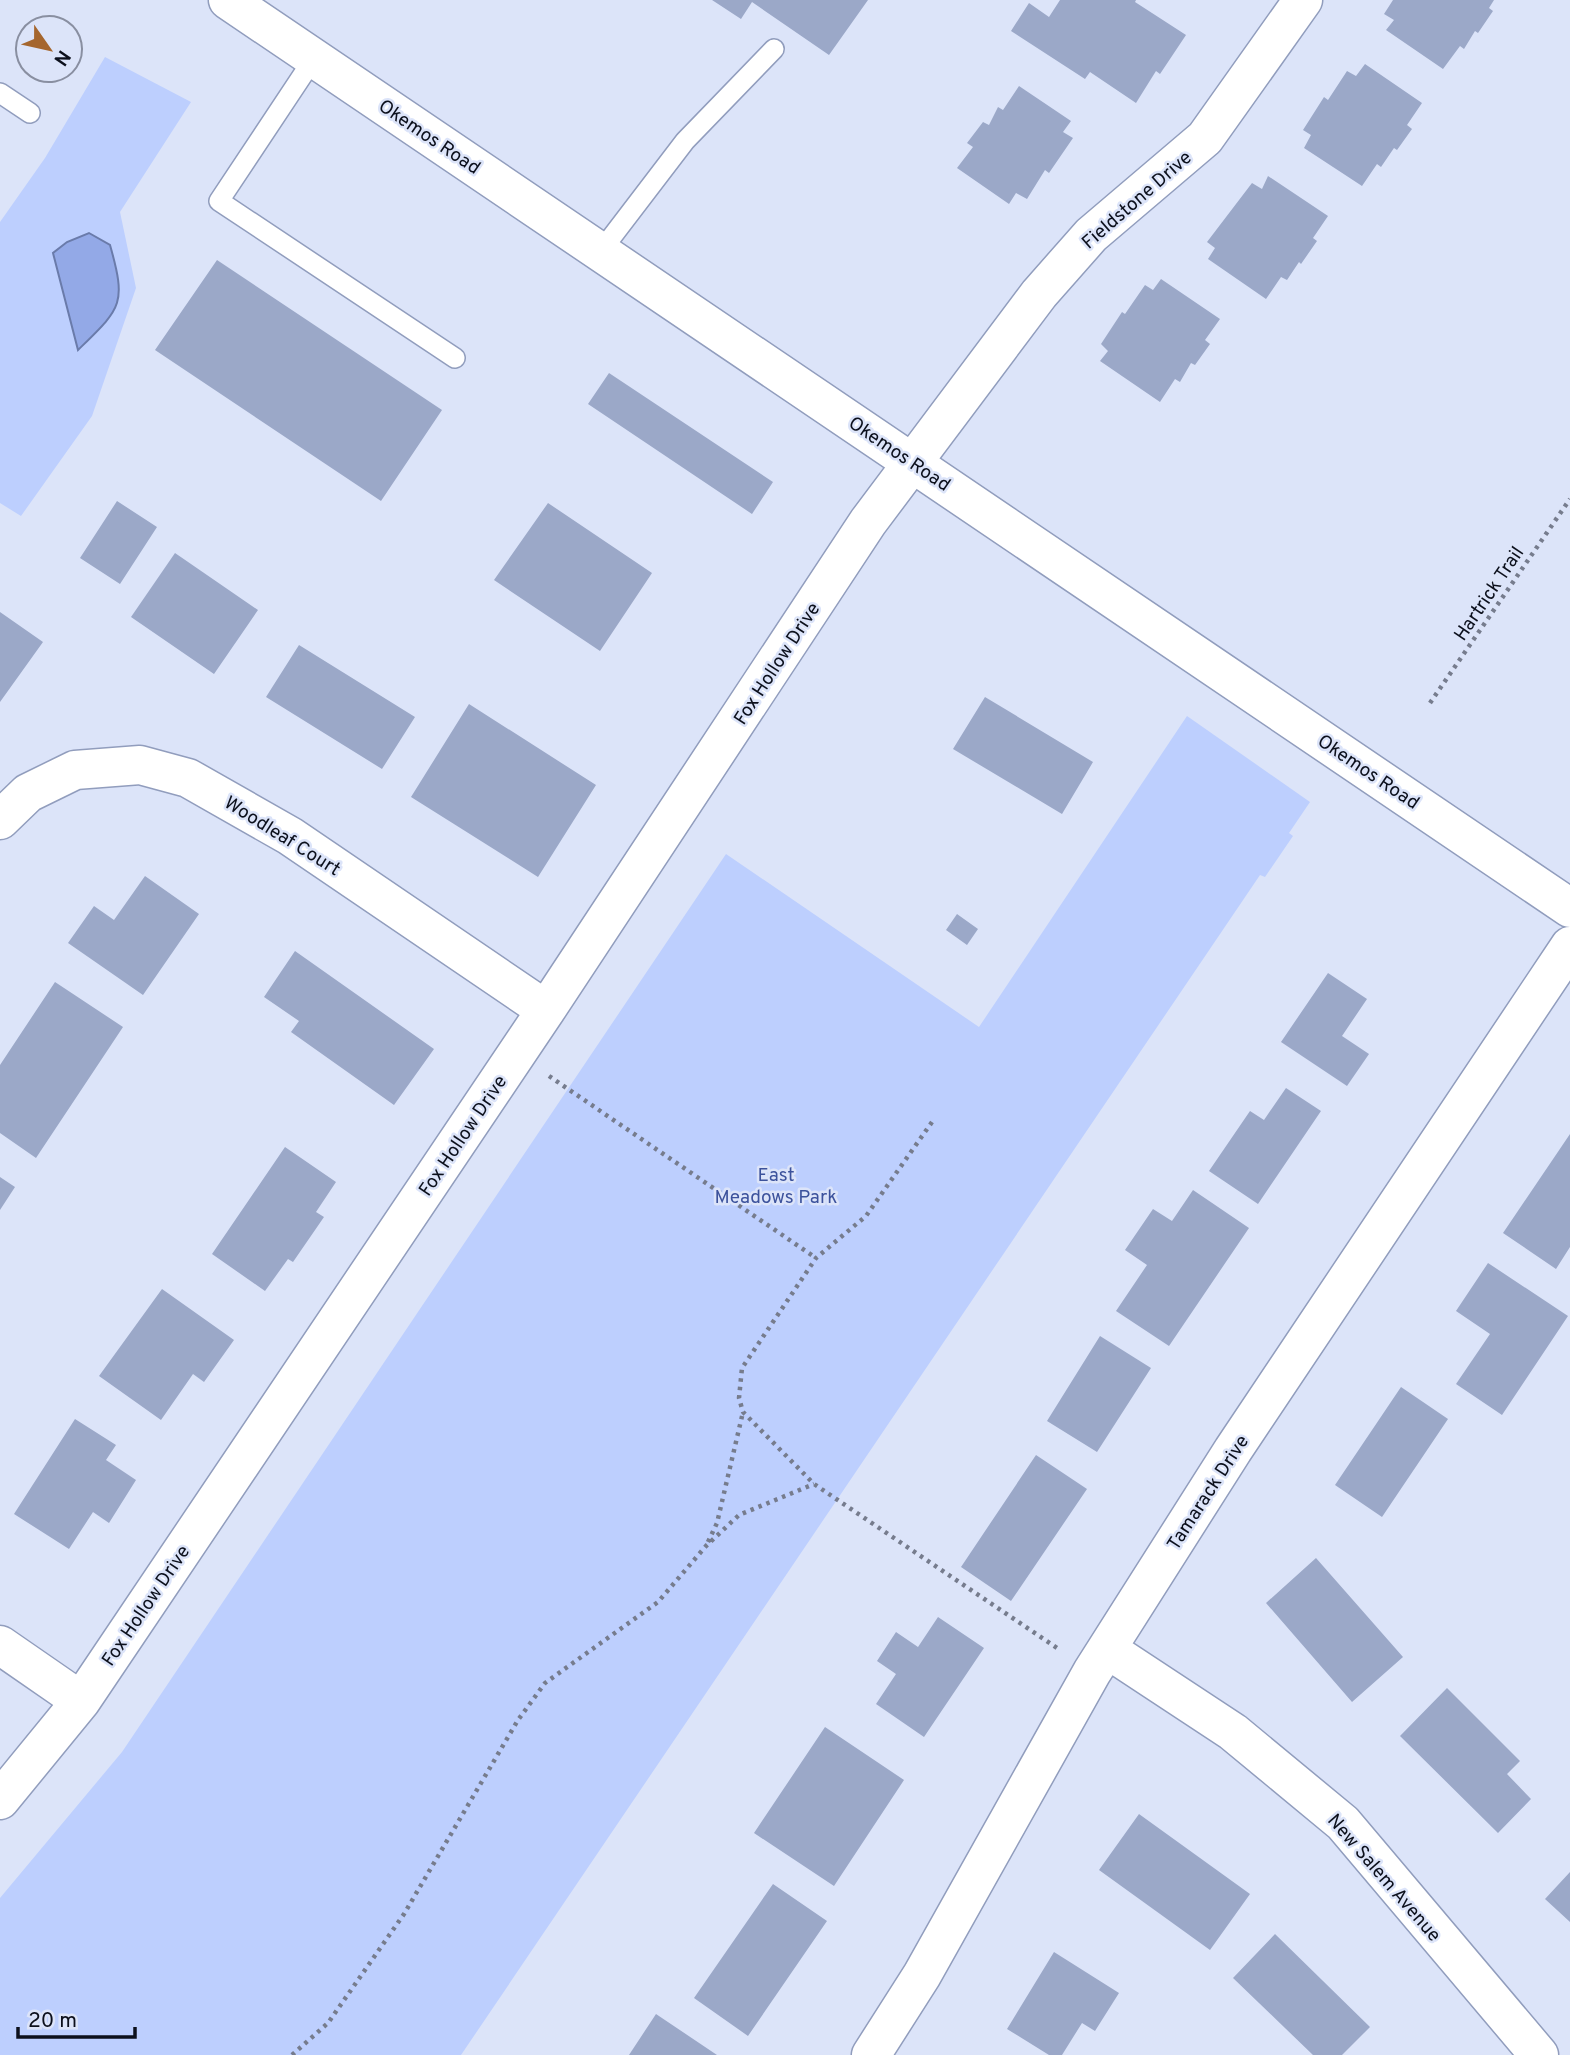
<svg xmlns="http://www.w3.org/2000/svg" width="1570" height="2055" font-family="Overpass,sans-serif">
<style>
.green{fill:#bdcffe}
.water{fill:#93a9e7;stroke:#6a7baa;stroke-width:2}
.building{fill:#9ba8c8}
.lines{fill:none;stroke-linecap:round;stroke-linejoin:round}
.service-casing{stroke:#919dbd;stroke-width:22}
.minor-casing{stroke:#919dbd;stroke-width:41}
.secondary-casing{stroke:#919dbd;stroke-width:41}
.path{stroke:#767c8d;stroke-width:4.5;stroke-dasharray:3.5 5;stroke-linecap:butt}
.service{stroke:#fff;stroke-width:19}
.minor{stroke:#fff;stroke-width:38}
.secondary{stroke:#fff;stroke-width:38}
.labels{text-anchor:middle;stroke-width:5;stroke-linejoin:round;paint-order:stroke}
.street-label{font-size:19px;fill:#0c101c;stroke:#dce4f9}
.park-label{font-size:19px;fill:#3c529c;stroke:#dce4f9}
</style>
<rect width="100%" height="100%" fill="#dce4f9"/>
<!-- green -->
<path class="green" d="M105 57 191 102 120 212 136 288 92 416 21 516 0 503V222L45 158Z
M1187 716 1310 802 1289 833 1293 836 1265 877 1260 875 461 2055H0V1898L122 1752 726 854 979 1027Z"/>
<!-- water -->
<path class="water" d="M89 233 110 245C127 305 121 308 78 350L53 253 67 242Z"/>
<!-- building -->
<path class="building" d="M712 0H868L829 55 752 2 741 19Z
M1060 0H1136L1135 2 1186 35 1160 74 1156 71 1136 103 1090 72 1085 79 1011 31 1029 3 1049 17Z
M1393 0H1494L1489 8 1493 11 1478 33 1475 31 1464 49 1460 46 1443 69 1386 30 1394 20 1384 14Z
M1365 64 1422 103 1407 125 1412 129 1397 150 1394 148 1381 167 1377 164 1362 186 1304 148 1311 135 1303 130 1324 97 1328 100 1347 71 1356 76Z
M1019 86 1071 121 1063 132 1073 138 1049 173 1045 170 1027 199 1016 193 1009 204 957 168 973 147 967 143 983 122 989 125 998 107 1003 110Z
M1268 176 1328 216 1313 238 1317 241 1301 264 1299 262 1287 280 1281 277 1266 299 1208 259 1215 248 1207 242 1252 183 1262 189Z
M217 260 442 410 381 501 155 350Z
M1161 279 1220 319 1205 340 1210 344 1195 365 1191 363 1180 382 1175 379 1160 402 1100 361 1108 351 1101 344 1122 312 1125 314 1145 285 1153 290Z
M609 373 773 482 752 514 588 404Z
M117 501 157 527 120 584 80 558Z
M548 503 652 573 600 651 494 580Z
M175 553 258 610 214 674 131 617Z
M0 612 43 642 0 702Z
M299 645 415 717 382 769 266 697Z
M985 697 1093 762 1062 814 953 749Z
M469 704 596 785 538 877 411 797Z
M145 876 199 914 143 995 68 943 94 906 114 920Z
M957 914 978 929 967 945 946 930Z
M295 951 434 1049 394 1105 291 1032 299 1021 264 997Z
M1328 973 1367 999 1342 1036 1369 1054 1347 1086 1281 1042Z
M55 982 123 1027 36 1158 0 1133V1065Z
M1286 1088 1321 1111 1258 1204 1209 1171 1250 1111 1264 1120Z
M1570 1134V1247L1556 1269 1503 1233Z
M285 1147 336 1182 316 1212 324 1217 293 1262 288 1259 265 1291 212 1254Z
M0 1177 15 1187 0 1210Z
M1193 1190 1249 1228 1169 1346 1116 1311 1147 1265 1125 1250 1153 1209 1172 1221Z
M1488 1263 1568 1316 1502 1415 1456 1384 1490 1334 1456 1311Z
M162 1289 234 1340 204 1382 193 1374 161 1420 99 1376Z
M1100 1336 1151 1368 1097 1452 1047 1421Z
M1401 1387 1448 1419 1382 1517 1335 1485Z
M75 1419 116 1445 106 1460 136 1480 109 1523 93 1512 69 1549 14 1514Z
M1036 1455 1087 1489 1011 1601 961 1567Z
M1316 1558 1403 1657 1352 1702 1266 1603Z
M938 1617 984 1648 924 1737 876 1704 896 1674 877 1661 896 1632 918 1647Z
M1447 1688 1520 1761 1507 1774 1531 1799 1498 1833 1400 1736Z
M825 1727 904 1780 834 1886 754 1833Z
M1139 1814 1250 1894 1210 1950 1099 1870Z
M1570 1872V1922L1545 1899Z
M773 1884 827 1921 748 2036 694 1998Z
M1275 1934 1370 2027 1342 2055H1313L1233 1978Z
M1054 1952 1119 1993 1095 2031 1082 2023 1062 2055H1049L1007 2029Z
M656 2014 717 2055H629Z"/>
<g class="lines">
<!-- service casing -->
<g class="service-casing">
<path id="service" d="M314 58 219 201 455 358
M0 93 30 113
M601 251 685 141 774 49"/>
</g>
<!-- minor casing -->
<g class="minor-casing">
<path id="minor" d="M0 820 28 793 75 770 140 765 188 778 290 836 546 1010
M0 1645 81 1701
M1107 1649 1233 1732 1343 1823 1539 2055
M0 1800 81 1701 546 1010 868 522 1039 294 1091 235 1205 138 1303 0
M871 2055 922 1975 1092 1672 1233 1450 1570 946"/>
</g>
<!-- secondary casing -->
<g class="secondary-casing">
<path id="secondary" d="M228 0 1570 908"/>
</g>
<!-- path -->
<path class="path" d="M1430 703 1570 499
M549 1076 816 1258
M932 1122 866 1216 816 1258 742 1368 739 1398 743 1412 814 1484 1060 1650
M708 1542 717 1523 743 1412
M292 2055 328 2023 404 1914 518 1720 545 1683 658 1602 706 1546 739 1515 814 1484"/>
<!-- service -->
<use href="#service" class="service"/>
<!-- minor -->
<use href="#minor" class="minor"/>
<!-- secondary -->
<use href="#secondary" class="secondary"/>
</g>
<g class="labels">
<!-- street labels -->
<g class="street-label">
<text transform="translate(430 136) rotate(34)" y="7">Okemos Road</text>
<text transform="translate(1136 199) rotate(-41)" y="7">Fieldstone Drive</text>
<text transform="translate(900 453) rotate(34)" y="7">Okemos Road</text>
<text transform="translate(1488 593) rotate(-56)" y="7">Hartrick Trail</text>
<text transform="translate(776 663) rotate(-57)" y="7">Fox Hollow Drive</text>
<text transform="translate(1369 771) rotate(34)" y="7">Okemos Road</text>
<text transform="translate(283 835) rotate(32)" y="7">Woodleaf Court</text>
<text transform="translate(462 1135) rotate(-56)" y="7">Fox Hollow Drive</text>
<text transform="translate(1207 1492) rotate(-57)" y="7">Tamarack Drive</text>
<text transform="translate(145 1605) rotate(-56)" y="7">Fox Hollow Drive</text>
<text transform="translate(1385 1877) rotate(49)" y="7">New Salem Avenue</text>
</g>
<!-- park labels -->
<g class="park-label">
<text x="776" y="1181">East<tspan x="776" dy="22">Meadows Park</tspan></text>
</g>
</g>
<!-- north arrow -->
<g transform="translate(49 49) rotate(124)"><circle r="33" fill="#dce4f9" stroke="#898fa1" stroke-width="2"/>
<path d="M0-5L12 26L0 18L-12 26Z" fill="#a5662e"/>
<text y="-10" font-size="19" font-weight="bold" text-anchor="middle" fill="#0c101c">N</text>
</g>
<!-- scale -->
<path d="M18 2027v10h117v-10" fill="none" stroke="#0c101c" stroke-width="3.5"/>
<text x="28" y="2027" font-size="21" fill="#0c101c" stroke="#dce4f9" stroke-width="5" paint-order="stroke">20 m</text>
</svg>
